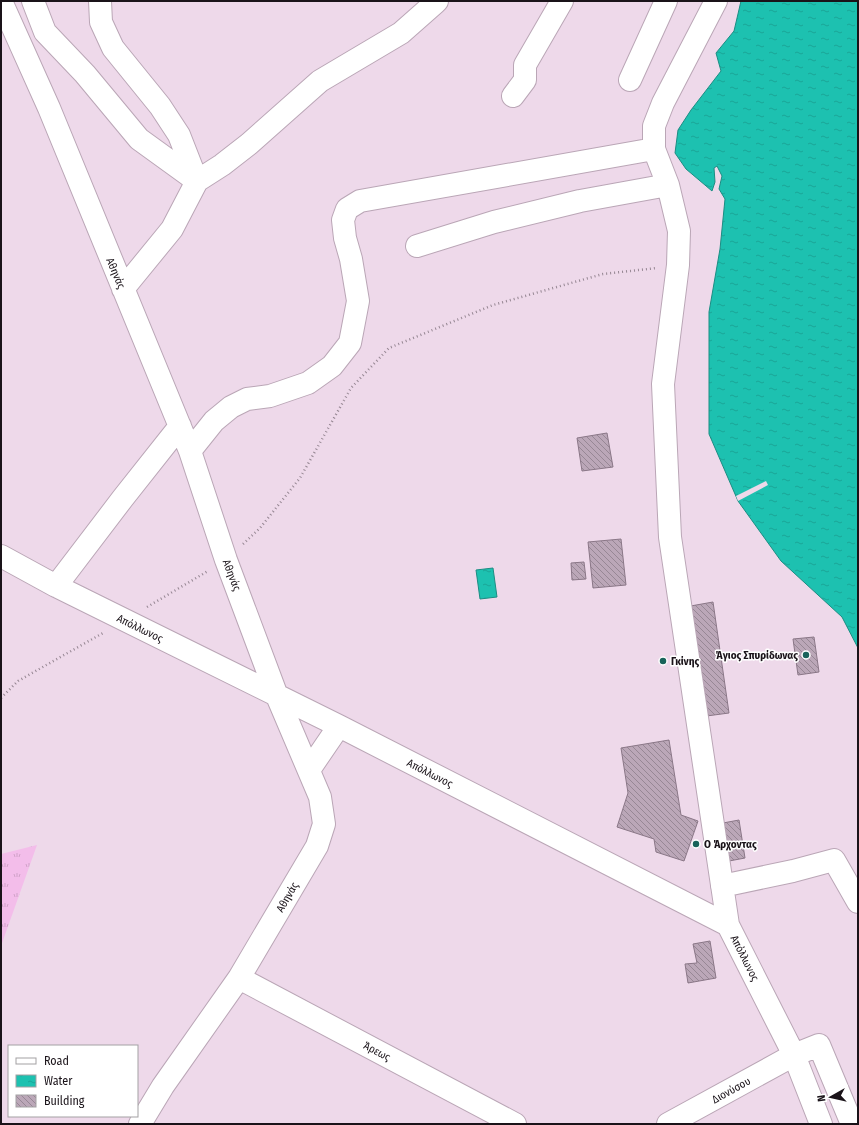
<svg xmlns="http://www.w3.org/2000/svg" width="859" height="1125" font-family="'Fira Sans Condensed',sans-serif">
<style>
.grass{fill:url(#grass-tufts)}
.water{fill:url(#water-ripples);stroke:#1c8d83}
.pier{fill:#eed9ea}
.building{fill:url(#building-back-hatch);stroke:#8a7787}
.lines{fill:none;stroke-linecap:round;stroke-linejoin:round}
.minor-casing{stroke:#baa6b6;stroke-width:24}
.major-casing{stroke:#baa6b6;stroke-width:24}
.path{stroke:#968793;stroke-width:2.5;stroke-dasharray:1 3;stroke-linecap:butt}
.minor{stroke:#fff;stroke-width:22}
.major{stroke:#fff;stroke-width:22}
.poi-dot{fill:#18635a;stroke:#fff;stroke-width:1.5}
.labels{text-anchor:middle;stroke-width:3;stroke-linejoin:round;paint-order:stroke}
.street-label{font-size:11px;fill:#1a1319;stroke:#fff}
.poi-label{font-size:11px;font-weight:bold;fill:#1a1319;stroke:#fff;text-anchor:start}
</style>
<defs>
<pattern id="grass-tufts" width="24" height="20" patternUnits="userSpaceOnUse"><rect width="24" height="20" fill="#f3bdea"/><path d="M3 7l-1-3M5 7V3M7 7l1-3M15 17l-1-3M17 17v-4M19 17l1-3" fill="none" stroke="#d0a2c8"/></pattern>
<pattern id="water-ripples" width="26" height="14" patternUnits="userSpaceOnUse"><rect width="26" height="14" fill="#1dc1b0"/><path d="M2 4q2-2 4 0t4 0M15 11q2-2 4 0t4 0" fill="none" stroke="#1aa597"/></pattern>
<pattern id="building-back-hatch" width="6" height="6" patternUnits="userSpaceOnUse"><rect width="6" height="6" fill="#bba7b8"/><path d="M-1 5l2 2M0 0l6 6M5-1l2 2" fill="none" stroke="#978795"/></pattern>
</defs>
<rect width="100%" height="100%" fill="#eed9ea"/>
<!-- grass -->
<path class="grass" d="M37 845 1 946V854Z"/>
<!-- water -->
<path class="water" d="M741 1H858V648L842 617 781 561 738 501 709 434V312L720 249 725 199 719 189 722 176 717 166 714 168 715 182 712 191 686 169 675 153 678 130 691 110 721 71 716 53 734 31Z
M493 568 497 597 480 599 476 570Z"/>
<!-- pier -->
<path class="pier" d="M766 481 768 485 738 501 736 496Z"/>
<!-- building -->
<path class="building" d="M607 433 613 467 582 471 577 438Z
M621 539 626 585 593 588 588 542Z
M584 562 586 579 572 580 571 563Z
M713 602 729 713 699 717 685 607Z
M814 637 819 672 798 675 793 639Z
M669 740 681 815 698 821 684 861 656 852 654 839 617 827 628 793 621 748Z
M739 820 745 858 729 861 723 823Z
M710 941 716 978 688 983 685 964 697 963 693 944Z"/>
<g class="lines">
<!-- minor casing -->
<g class="minor-casing">
<path id="minor" d="M1 1 49 108 190 451 226 560 277 696 320 797 324 824 317 846 239 978 163 1086 140 1124
M33 1 45 32 85 74 139 139 197 181 222 165 249 144 320 81 401 33 435 3 437 1
M100 1 101 22 113 48 160 106 179 135 197 181 172 229 123 289
M716 1 663 103 654 126V149L668 185 679 231 678 265 663 384 670 537 728 925
M630 80 666 1
M513 96 525 80V65L562 1
M417 246 494 222 580 201 668 185
M190 451 214 421 231 407 247 399 270 396 308 383 332 366 350 343 358 301 351 259 345 238 343 220 347 209 360 201 654 149
M1 556 56 586 339 726 728 925 794 1055 819 1045 852 1124
M56 586 123 498 180 426
M309 770 339 726
M722 886 793 871 834 860 858 902
M239 978 515 1124"/>
</g>
<!-- major casing -->
<g class="major-casing">
<path id="major" d="M668 1124 794 1055 821 1124"/>
</g>
<!-- path -->
<path class="path" d="M243 544 260 528 300 478 351 388 389 348 493 305 603 274 657 268
M147 607 208 571
M1 698 18 681 103 633"/>
<!-- minor -->
<use href="#minor" class="minor"/>
<!-- major -->
<use href="#major" class="major"/>
</g>
<!-- markers -->
<g class="poi-dot">
<circle cx="806" cy="655" r="4"/>
<circle cx="663" cy="661" r="4"/>
<circle cx="696" cy="844" r="4"/>
</g>
<g class="labels">
<!-- street labels -->
<g class="street-label">
<text transform="translate(116 273) rotate(67)" y="4">Αθηνάς</text>
<text transform="translate(232 575) rotate(69)" y="4">Αθηνάς</text>
<text transform="translate(140 628) rotate(26)" y="4">Απόλλωνος</text>
<text transform="translate(430 773) rotate(27)" y="4">Απόλλωνος</text>
<text transform="translate(287 897) rotate(-60)" y="4">Αθηνάς</text>
<text transform="translate(745 958) rotate(63)" y="4">Απόλλωνος</text>
<text transform="translate(377 1051) rotate(28)" y="4">Άρεως</text>
<text transform="translate(731 1090) rotate(-29)" y="4">Διονύσου</text>
</g>
<!-- poi labels -->
<g class="poi-label">
<text x="798" y="659" text-anchor="end">Άγιος Σπυρίδωνας</text>
<text x="671" y="665">Γκίνης</text>
<text x="704" y="848">Ο Άρχοντας</text>
</g>
</g>
<!-- border -->
<rect width="859" height="1125" fill="none" stroke="#1a1319" stroke-width="4"/>
<!-- legend -->
<rect x="8" y="1045" width="130" height="72" fill="#ffffff" stroke="#a3a1a3"/>
<rect x="16" y="1058" width="20" height="6" fill="#ffffff" stroke="#a3a1a3"/>
<text x="44" y="1065" font-size="12" fill="#1a1319">Road</text>
<rect x="16" y="1075" width="20" height="12" fill="url(#water-ripples)" stroke="#a3a1a3"/>
<text x="44" y="1085" font-size="12" fill="#1a1319">Water</text>
<rect x="16" y="1095" width="20" height="12" fill="url(#building-back-hatch)" stroke="#a3a1a3"/>
<text x="44" y="1105" font-size="12" fill="#1a1319">Building</text>
<!-- north arrow -->
<g transform="translate(831 1097) rotate(262)" stroke="#ffffff" stroke-width="3" paint-order="stroke">
<path d="M0-3L7 15L0 10L-7 15Z" fill="#1a1319"/>
<text y="-6" font-size="11" font-weight="bold" text-anchor="middle" fill="#1a1319">N</text>
</g>
</svg>
